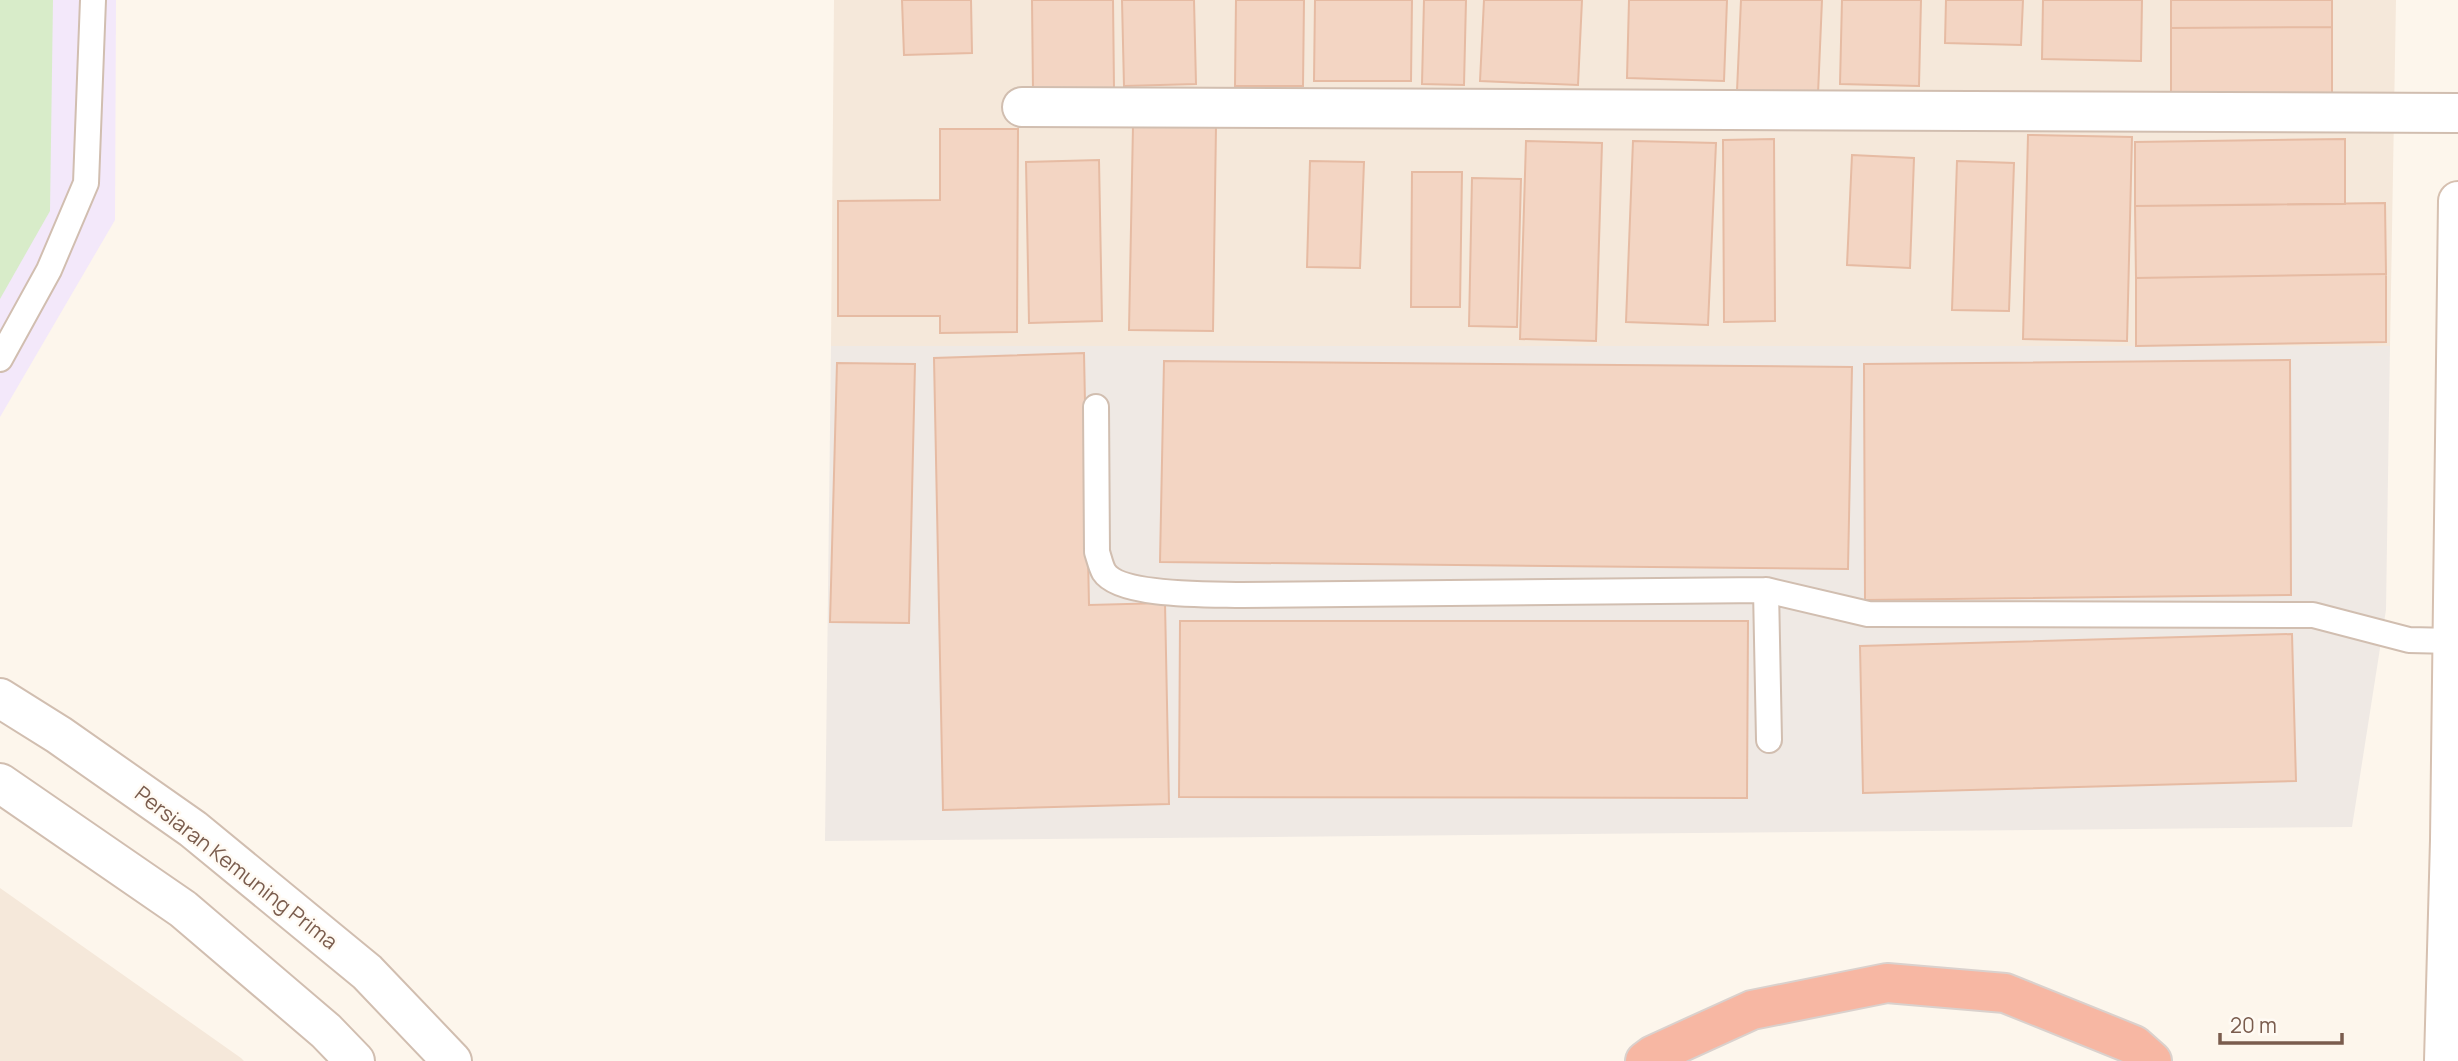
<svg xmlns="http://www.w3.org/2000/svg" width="2458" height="1061" font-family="Manrope,sans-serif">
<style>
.residential{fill:#f5e8da}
.industrial{fill:#efe9e4}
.education{fill:#f3e8fa}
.green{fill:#d8ecc9}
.building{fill:#f3d5c3;stroke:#e6bba3;stroke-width:2}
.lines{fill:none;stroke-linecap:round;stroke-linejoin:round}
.service-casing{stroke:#d1beb0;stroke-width:28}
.minor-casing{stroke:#d1beb0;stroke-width:42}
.tertiary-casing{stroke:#d1beb0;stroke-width:42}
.secondary-casing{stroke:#d6c0b0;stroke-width:42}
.motorway-casing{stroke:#dad1cd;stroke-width:42}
.service{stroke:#fff;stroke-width:24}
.minor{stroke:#fff;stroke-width:38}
.tertiary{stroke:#fff;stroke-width:38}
.secondary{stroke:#fff;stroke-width:38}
.motorway{stroke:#f7b7a3;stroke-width:38}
.labels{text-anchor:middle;stroke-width:5;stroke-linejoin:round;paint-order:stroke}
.street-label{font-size:21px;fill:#7a5c4d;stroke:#fffaf3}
</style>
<rect width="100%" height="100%" fill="#fdf6ec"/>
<!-- residential -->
<path class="residential" d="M834 0H2396L2390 346H831Z
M0 888 241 1058 244 1061H0Z"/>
<!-- industrial -->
<path class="industrial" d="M831 346H2390L2386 610 2352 827 825 841Z"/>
<!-- education -->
<path class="education" d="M0 0H116L115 220 0 417Z"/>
<!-- green -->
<path class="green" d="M0 0H53L50 211 0 299Z"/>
<!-- building -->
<path class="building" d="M902 0H971L972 53 904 55Z
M1032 0H1113L1114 88 1033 90Z
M1122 0H1194L1196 84 1124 86Z
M1236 0H1304L1303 86H1235Z
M1315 0H1412L1411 81H1314Z
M1424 0H1466L1464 85 1422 84Z
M1484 0H1582L1578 85 1480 81Z
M1629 0H1727L1724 81 1627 78Z
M1741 0H1822L1818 94 1737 91Z
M1842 0H1921L1919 86 1840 84Z
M1946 0H2023L2021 45 1945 43Z
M2043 0H2142L2141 61 2042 59Z
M2171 0H2332V27L2171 28Z
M2332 27V96L2171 97V28Z
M1133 126H1216L1213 331 1129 330Z
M940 129H1018L1017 332 940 333V316H838V201L940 200Z
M2028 135 2132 137 2127 341 2023 339Z
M1774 139 1775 321 1724 322 1723 140Z
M2345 139V204L2135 206V142Z
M1526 141 1602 143 1596 341 1520 339Z
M1633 141 1716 143 1708 325 1626 322Z
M1852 155 1914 158 1910 268 1847 265Z
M1099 160 1102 321 1029 323 1026 162Z
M1310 161 1364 162 1360 268 1307 267Z
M1957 161 2014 163 2009 311 1952 310Z
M1412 172H1462L1460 307H1411Z
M1472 178 1521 179 1517 327 1469 326Z
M2385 203 2386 274 2136 278 2135 206Z
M2386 274V342L2136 346V278Z
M1084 353 1089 605 1165 603 1169 804 943 810 934 358Z
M2290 360 2291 595 1865 600 1864 364Z
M1164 361 1852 367 1848 569 1160 562Z
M837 363 915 364 909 623 830 622Z
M1180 621H1748L1747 798 1179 797Z
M2292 634 2296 781 1863 793 1860 646Z"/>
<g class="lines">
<!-- service casing -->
<g class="service-casing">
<path id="service" d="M0 359 49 270 86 183 93 0
M1096 407 1097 552C1099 558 1101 567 1104 572 1120 597 1213 594 1242 595L1766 590 1868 614 2313 615 2409 640 2453 641
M1766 590 1769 740"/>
</g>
<!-- minor casing -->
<g class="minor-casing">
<path id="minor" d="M1022 107 2458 113"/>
</g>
<!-- tertiary casing -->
<g class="tertiary-casing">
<path id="tertiary" d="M0 698 59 735 193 829 367 972 452 1061
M0 783 183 909 326 1031 355 1061"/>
</g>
<!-- secondary casing -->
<g class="secondary-casing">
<path id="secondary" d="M2444 1061 2450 840 2458 201"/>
</g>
<!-- motorway casing -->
<g class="motorway-casing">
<path id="motorway" d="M1645 1061 1653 1055 1752 1010 1887 983 2005 993 2134 1045 2152 1061"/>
</g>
<!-- service -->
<use href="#service" class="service"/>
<!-- minor -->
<use href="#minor" class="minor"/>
<!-- tertiary -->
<use href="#tertiary" class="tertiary"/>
<!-- secondary -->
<use href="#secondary" class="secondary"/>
<!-- motorway -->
<use href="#motorway" class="motorway"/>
</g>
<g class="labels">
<!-- street labels -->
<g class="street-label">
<text transform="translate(236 868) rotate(38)" y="7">Persiaran Kemuning Prima</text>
</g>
</g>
<!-- scale -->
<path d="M2220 1033v10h122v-10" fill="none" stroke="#7a5c4d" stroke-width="3.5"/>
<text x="2230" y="1033" font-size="21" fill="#7a5c4d" stroke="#fffaf3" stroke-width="5" paint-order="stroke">20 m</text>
</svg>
